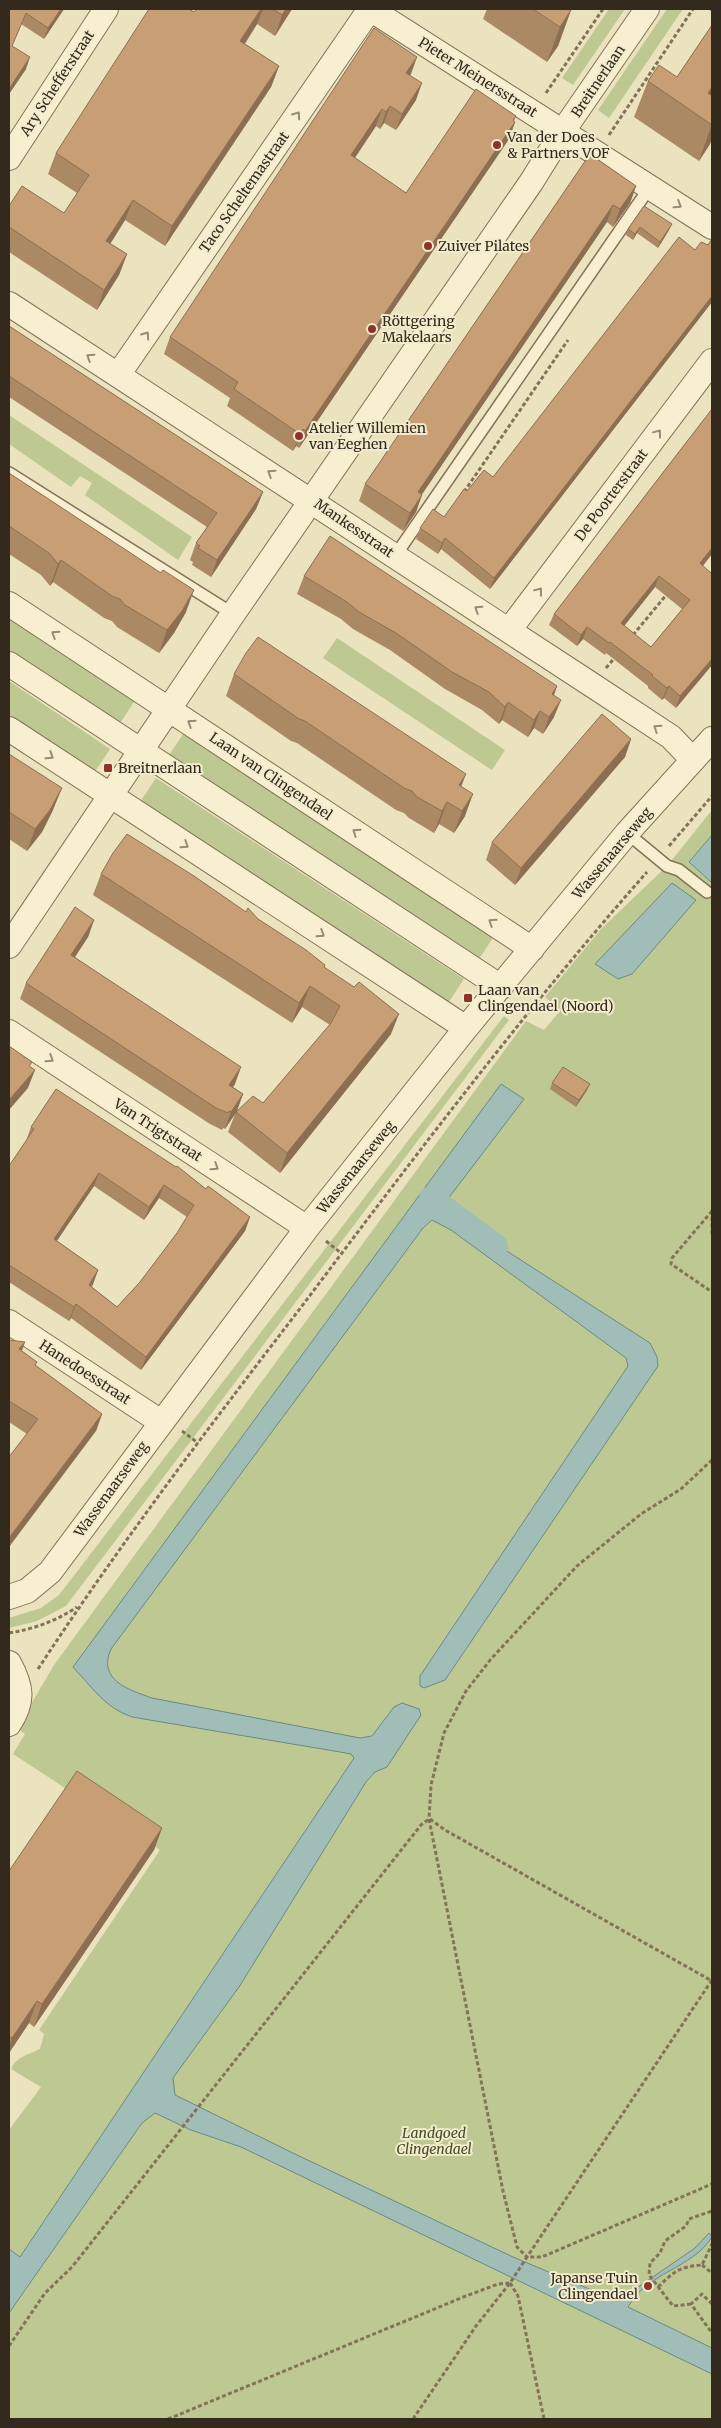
<svg xmlns="http://www.w3.org/2000/svg" width="721" height="2428" font-family="Merriweather,serif">
<style>
.green{fill:#bec893}
.water{fill:#a1bdb7;stroke:#698a85}
.lines{fill:none;stroke-linecap:round;stroke-linejoin:round}
.canal{stroke:#a1bdb7;stroke-width:24}
.service-casing{stroke:#837258;stroke-width:14}
.minor-casing{stroke:#837258;stroke-width:26}
.path{stroke:#837258;stroke-width:3;stroke-dasharray:4 2.5;stroke-linecap:butt}
.service{stroke:#f7efd0;stroke-width:11}
.minor{stroke:#f7efd0;stroke-width:24}
.wall{fill:#ac8965;fill-rule:evenodd}
.shaded-wall{fill:#8c6f52}
.building{fill:#c89f75;stroke:#8c6f52;fill-rule:evenodd}
.oneway{stroke:#958c76}
.poi-dot{fill:#8f322a;stroke:#f3ebcd;stroke-width:2}
.labels{text-anchor:middle;stroke-width:4;stroke-linejoin:round;paint-order:stroke}
.street-label{font-size:14px;fill:#33291c;stroke:#f3ebcd}
.poi-label{font-size:14px;fill:#33291c;stroke:#f3ebcd;text-anchor:start}
.park-label{font-size:14px;font-style:italic;fill:#404e23;stroke:#f3ebcd}
</style>
<rect width="100%" height="100%" fill="#ebe2be"/>
<!-- green -->
<path class="green" d="M609 9H625L573 85 562 78Z
M667 9H683L609 118 598 110Z
M9 415 192 537 178 560 85 495 92 483 80 476 71 487 9 444Z
M9 612 138 696 120 723 9 651Z
M337 638 505 750 492 770 323 658Z
M9 681 110 749 92 776 9 721Z
M188 727 498 930 479 959 169 755Z
M156 778 464 979 446 1006 138 805Z
M712 810V835L689 862 712 879V2419H9V2270L18 2256 9 2249V2130L41 2087 11 2069C17 2056 28 2055 40 2049L44 2034 39 2030 160 1850 13 1754 25 1734 17 1728 54 1665 526 1021 544 1030 561 1010 545 997 601 929 667 866Z
M504 1016 509 1020 66 1606 37 1621 9 1628V1618L41 1608 59 1595Z"/>
<!-- water -->
<path class="water" d="M712 835V881L711 882 689 862Z
M672 883 696 900 632 974 618 979 595 964Z
M501 1084 524 1099 444 1204 446 1212 650 1343 657 1357 658 1366 445 1680 424 1688 420 1686V1676L628 1366 626 1358 451 1230 432 1220 423 1228 111 1649C97 1680 129 1690 152 1698L360 1738 372 1736 394 1707 402 1703 419 1709 421 1715 387 1767 375 1772 366 1782 239 1987 173 2078 175 2095 297 2155 513 2257 618 2301 695 2248 709 2233 712 2237C692 2269 647 2272 628 2307L712 2348V2374L241 2147 191 2130 155 2113 142 2123 9 2313V2249L20 2257 354 1758 351 1754 340 1752 132 1717C105 1708 92 1687 73 1667Z"/>
<g class="lines">
<!-- canal -->
<path class="canal" d="M431 1198 496 1246"/>
<!-- service casing -->
<g class="service-casing">
<path id="service" d="M9 473 233 614
M395 556 650 187
M627 833 667 866 679 870 707 892"/>
</g>
<!-- minor casing -->
<g class="minor-casing">
<path id="minor" d="M370 9 712 227
M9 158 106 9
M9 304 592 685 671 737 693 760
M118 375 370 9
M9 604 532 949
M510 629 712 361
M9 664 501 987
M9 729 466 1028
M9 946 233 614 532 181 563 131 647 9
M9 1032 307 1228
M9 1322 161 1422
M9 1597 27 1591 50 1572 307 1228 466 1028 627 833 712 739
M9 1663C22 1687 24 1701 9 1724"/>
</g>
<!-- path -->
<path class="path" d="M546 93 603 9
M609 135 693 9
M464 492 568 340
M633 635 667 594
M606 668 616 656
M669 846 712 796
M712 1211 672 1258 671 1264 712 1292
M712 1217V1236
M326 1241 341 1253
M182 1431 198 1443
M712 1460 681 1489 641 1514 577 1566 491 1659 466 1691 444 1733 431 1785 429 1819 503 2191 517 2247 527 2257 712 1980
M9 1633C34 1629 56 1621 77 1607
M38 1669C121 1542 213 1422 305 1302 415 1156 526 1009 647 872
M430 1819 445 1830 712 1981
M702 2265 712 2273
M510 2283 518 2296 544 2419
M658 2287C675 2271 678 2267 702 2265L712 2244
M691 2304 673 2306 649 2275 650 2263 660 2253 665 2241 686 2226 689 2219 712 2211
M712 2304 702 2294 691 2304 712 2333
M9 2346 45 2293 72 2267 421 1825 429 1819
M168 2419 466 2296 498 2284 510 2283
M413 2419 476 2326 510 2283 527 2257H542L712 2184"/>
<!-- service -->
<use href="#service" class="service"/>
<!-- minor -->
<use href="#minor" class="minor"/>
</g>
<!-- wall -->
<path class="wall" d="M9 9H64L44 39 21 24 12 46 26 69 9 94Z
M197 9H292L275 36 257 24 245 44 279 66 271 87 165 246 125 220 110 244 127 254 119 275 97 310 9 252V206L64 213 77 193 48 174 56 153 194 12Z
M487 9H570L571 10 558 46 547 62 483 19Z
M708 9H712V12Z
M712 25V138L710 144 699 161 634 117 648 81 677 77Z
M411 74 410 75 416 100 396 130 384 123 380 129 376 126 355 158 406 193 514 121 515 122 509 139 299 448 296 446 293 451 227 406 230 398 164 354 170 337Z
M590 154 636 186 630 203 613 227 607 222 422 494 416 512 403 531 359 501 365 484Z
M644 206 669 230 658 248 637 233 633 240 626 235 628 229Z
M712 239V302L490 589 441 549 438 554 416 539 420 528 444 517 467 491 493 477 695 250 708 245Z
M9 326 263 492 256 509 211 577 192 565 193 562 190 560 196 543 207 527 9 397Z
M712 409V554L703 566 712 665 676 708 664 698 662 700 648 688V686L606 653 605 655 583 639 577 646 549 625 554 614ZM655 587 682 609 651 647 624 626Z
M9 473 186 612 174 633 159 653 117 627 112 621 104 618 53 582 50 586 41 575 9 554Z
M304 576 557 686 554 695V717L543 734 534 728 528 737 502 720 499 724 482 710 445 689 390 650 353 629 341 619 297 594Z
M234 674 462 786 465 816 454 833 439 824 434 833 409 818 404 813 396 810 297 743 291 741 226 696Z
M631 739 625 757 515 885 486 860 492 842Z
M9 754 53 810 42 832 27 851 9 839Z
M101 874 246 912 258 919 324 967 391 1034 280 1173 228 1132 235 1114 225 1129 223 1128 222 1130 210 1124 20 999 26 983 94 920 88 937 75 957 235 1084 233 1087 243 1094 237 1110 263 1103 330 1025 302 1007 292 1023 93 895Z
M552 1083 587 1090 576 1107 550 1089Z
M31 1127 206 1189 250 1217 245 1231 141 1370 71 1318 69 1321 9 1282V1166L26 1141ZM94 1186 144 1220 159 1198 187 1217 177 1233 140 1282 117 1307 92 1287 93 1284 98 1270 57 1241Z
M9 1340 22 1351 36 1366 102 1414 96 1431 27 1434 9 1422Z
M162 1828 154 1850 34 2027 29 2023 9 2053V1871Z"/>
<!-- shaded-wall -->
<path class="shaded-wall" d="M61 9H64L44 39 48 28Z
M261 9H263L257 24 233 61 240 41Z
M286 9H292L275 36 282 15Z
M571 10 558 46 547 62 560 27Z
M30 57 26 69 9 94V89Z
M417 57 411 74 400 90 406 73Z
M279 66 271 87 165 246 172 226Z
M422 83 416 100 396 130 402 114Z
M712 87V103L708 93Z
M390 106 384 123 380 129 386 112Z
M382 109 376 126 345 172 351 155Z
M516 116 511 128 515 122 509 139 299 448 305 431Z
M712 124V138L710 144 699 161Z
M636 186 630 203 613 227 620 209Z
M133 200 125 220 99 262 106 241Z
M613 205 607 222 412 509 418 492Z
M672 224 669 230 658 248 660 242Z
M640 227 637 233 633 240 635 234Z
M127 254 119 275 97 310 104 290Z
M712 296V302L490 589 494 578Z
M303 429 296 446 293 451 300 434Z
M263 492 256 509 211 577 217 560Z
M422 495 416 512 403 531 410 513Z
M445 538 441 549 438 554 442 543Z
M712 548V554L695 575 700 563Z
M61 560 53 582 50 586 58 564Z
M659 576 655 587 617 635 621 623Z
M194 590 186 612 174 633 159 653 167 630Z
M587 627 583 639 577 646 581 635Z
M712 659V665L676 708 680 696Z
M557 686 551 703 552 694Z
M669 686 664 698 662 700 667 688Z
M561 700 554 717 543 734 549 717Z
M508 702 502 720 499 724 505 707Z
M540 711 534 728 528 737 534 720Z
M631 739 625 757 515 885 521 868Z
M466 774 458 795 451 806 459 785Z
M62 788 53 810 42 832 27 851 35 829Z
M473 794 465 816 454 833 462 811Z
M447 802 439 824 434 833 442 811Z
M94 920 88 937 65 972 71 955Z
M310 986 302 1007 292 1023 299 1003Z
M399 1014 391 1034 280 1173 287 1153Z
M241 1067 235 1084 223 1101 229 1085Z
M35 1070 28 1088 9 1110V1100Z
M590 1084 587 1090 576 1107 579 1100Z
M243 1094 237 1111 225 1129 231 1112Z
M99 1173 94 1186 49 1252 54 1239Z
M164 1185 159 1198 144 1220 149 1207Z
M250 1217 245 1231 141 1370 146 1357Z
M98 1270 93 1284 84 1298 89 1285Z
M76 1304 71 1318 69 1321 74 1307Z
M25 1342 19 1359V1349Z
M102 1414 96 1431 9 1547V1538Z
M162 1828 154 1850 34 2027 42 2004Z
M37 2001 29 2023 9 2053V2047L12 2038Z"/>
<!-- building -->
<path class="building" d="M9 9H61L48 28 26 13 12 46 30 57 9 89Z
M149 9H189L194 12 197 9H261L240 41 279 66 172 226 133 200 106 241 127 254 104 290 9 227V206L22 186 64 213 89 175 56 153Z
M273 9H286L282 15Z
M533 9H570L571 10 560 27Z
M712 25V87L708 93 712 96V125L648 81 659 65 677 77Z
M374 28 417 57 406 73 422 83 402 114 390 106 386 112 382 109 351 155 406 193 476 89 516 116 513 120 515 122 305 431 303 429 300 434 234 389 238 382 170 337Z
M590 154 636 186 620 209 613 205 418 492 422 495 410 513 365 484Z
M644 206 672 224 660 242 640 227 635 234 628 229Z
M679 237 695 250 701 242 708 245 712 239V296L494 578 445 538 442 543 420 528 433 509 444 517 464 489 467 491 484 470 493 477Z
M9 326 263 492 217 560 198 548 200 546 196 543 217 513 9 376Z
M712 409V548L700 563 712 574V659L680 696 669 686 667 688 652 676 653 675 610 642 609 643 587 627 581 635 554 614ZM659 576 690 600 651 647 621 623Z
M9 473 161 573 163 570 194 590 182 611 167 630 125 605 120 599 112 596 61 560 58 564 49 553 9 526Z
M330 536 557 686 552 694 561 700 549 717 540 711 534 720 508 702 505 707 489 692 452 672 396 633 359 612 347 602 304 576Z
M258 637 466 774 459 785 473 794 462 811 447 802 442 811 417 797 412 791 404 788 305 721 299 719 234 674 246 653Z
M602 714 631 739 521 868 492 842Z
M9 754 62 788 50 810 35 829 9 812Z
M127 834 194 876 246 912 248 908 258 919 306 950 325 965 324 967 354 987 359 982 399 1014 287 1153 236 1112 253 1096 263 1103 331 1023 340 1006 310 986 299 1003 101 874 113 853Z
M75 907 94 920 71 955 241 1067 229 1085 243 1094 231 1112 229 1111 228 1113 216 1108 26 983Z
M9 1046 32 1062 29 1066 35 1070 9 1100Z
M563 1067 590 1084 579 1100 552 1083Z
M56 1089 176 1167 177 1166 206 1189 208 1186 250 1217 146 1357 76 1304 74 1307 9 1265V1166L34 1129 31 1127ZM99 1173 149 1207 164 1185 194 1205 177 1233 140 1282 117 1307 89 1285 98 1270 54 1239Z
M9 1340 25 1342 19 1349 37 1362 35 1365 102 1414 9 1538V1457L38 1419 9 1401Z
M77 1771 162 1828 42 2004 37 2001 12 2038 9 2036V1871Z"/>
<!-- one-way arrows -->
<defs><path id="oneway-chevron" d="M-2-3.5L2.5 0L-2 3.5" fill="none" stroke-width="1.6" stroke-linecap="round" stroke-linejoin="round" transform="scale(1.25)"/></defs>
<g class="oneway">
<use href="#oneway-chevron" transform="translate(297 115) rotate(-55)"/>
<use href="#oneway-chevron" transform="translate(678 205) rotate(33)"/>
<use href="#oneway-chevron" transform="translate(146 335) rotate(-55)"/>
<use href="#oneway-chevron" transform="translate(90 357) rotate(-147)"/>
<use href="#oneway-chevron" transform="translate(658 433) rotate(-53)"/>
<use href="#oneway-chevron" transform="translate(271 473) rotate(-147)"/>
<use href="#oneway-chevron" transform="translate(539 591) rotate(-53)"/>
<use href="#oneway-chevron" transform="translate(478 609) rotate(-147)"/>
<use href="#oneway-chevron" transform="translate(55 634) rotate(-147)"/>
<use href="#oneway-chevron" transform="translate(191 723) rotate(-147)"/>
<use href="#oneway-chevron" transform="translate(657 728) rotate(-146)"/>
<use href="#oneway-chevron" transform="translate(50 756) rotate(33)"/>
<use href="#oneway-chevron" transform="translate(356 832) rotate(-146)"/>
<use href="#oneway-chevron" transform="translate(185 845) rotate(33)"/>
<use href="#oneway-chevron" transform="translate(492 922) rotate(-146)"/>
<use href="#oneway-chevron" transform="translate(321 934) rotate(33)"/>
<use href="#oneway-chevron" transform="translate(50 1059) rotate(33)"/>
<use href="#oneway-chevron" transform="translate(215 1167) rotate(33)"/>
</g>
<!-- markers -->
<g class="poi-dot">
<circle cx="497" cy="145" r="5"/>
<circle cx="428" cy="246" r="5"/>
<circle cx="372" cy="329" r="5"/>
<circle cx="299" cy="436" r="5"/>
<rect x="103" y="763" width="10" height="10" rx="2.5"/>
<rect x="463" y="993" width="10" height="10" rx="2.5"/>
<circle cx="648" cy="2286" r="5"/>
</g>
<g class="labels">
<!-- street labels -->
<g class="street-label">
<text transform="translate(478 77) rotate(32)" y="5">Pieter Meinersstraat</text>
<text transform="translate(598 81) rotate(-56)" y="5">Breitnerlaan</text>
<text transform="translate(57 83) rotate(-57)" y="5">Ary Schefferstraat</text>
<text transform="translate(244 192) rotate(-55)" y="5">Taco Scheltemastraat</text>
<text transform="translate(611 495) rotate(-53)" y="5">De Poorterstraat</text>
<text transform="translate(354 528) rotate(34)" y="5">Mankesstraat</text>
<text transform="translate(271 776) rotate(34)" y="5">Laan van Clingendael</text>
<text transform="translate(612 853) rotate(-50)" y="5">Wassenaarseweg</text>
<text transform="translate(158 1130) rotate(33)" y="5">Van Trigtstraat</text>
<text transform="translate(356 1167) rotate(-51)" y="5">Wassenaarseweg</text>
<text transform="translate(85 1372) rotate(33)" y="5">Hanedoesstraat</text>
<text transform="translate(111 1489) rotate(-54)" y="5">Wassenaarseweg</text>
</g>
<!-- poi labels -->
<g class="poi-label">
<text x="507" y="142">Van der Does<tspan x="507" dy="16">&amp; Partners VOF</tspan></text>
<text x="438" y="251">Zuiver Pilates</text>
<text x="382" y="326">Röttgering<tspan x="382" dy="16">Makelaars</tspan></text>
<text x="309" y="433">Atelier Willemien<tspan x="309" dy="16">van Eeghen</tspan></text>
<text x="118" y="773">Breitnerlaan</text>
<text x="478" y="995">Laan van<tspan x="478" dy="16">Clingendael (Noord)</tspan></text>
<text x="638" y="2283" text-anchor="end">Japanse Tuin<tspan x="638" dy="16">Clingendael</tspan></text>
</g>
<!-- park labels -->
<g class="park-label">
<text x="434" y="2138">Landgoed<tspan x="434" dy="16">Clingendael</tspan></text>
</g>
</g>
<!-- border -->
<rect width="721" height="2428" fill="none" stroke="#33291c" stroke-width="20"/>
</svg>
